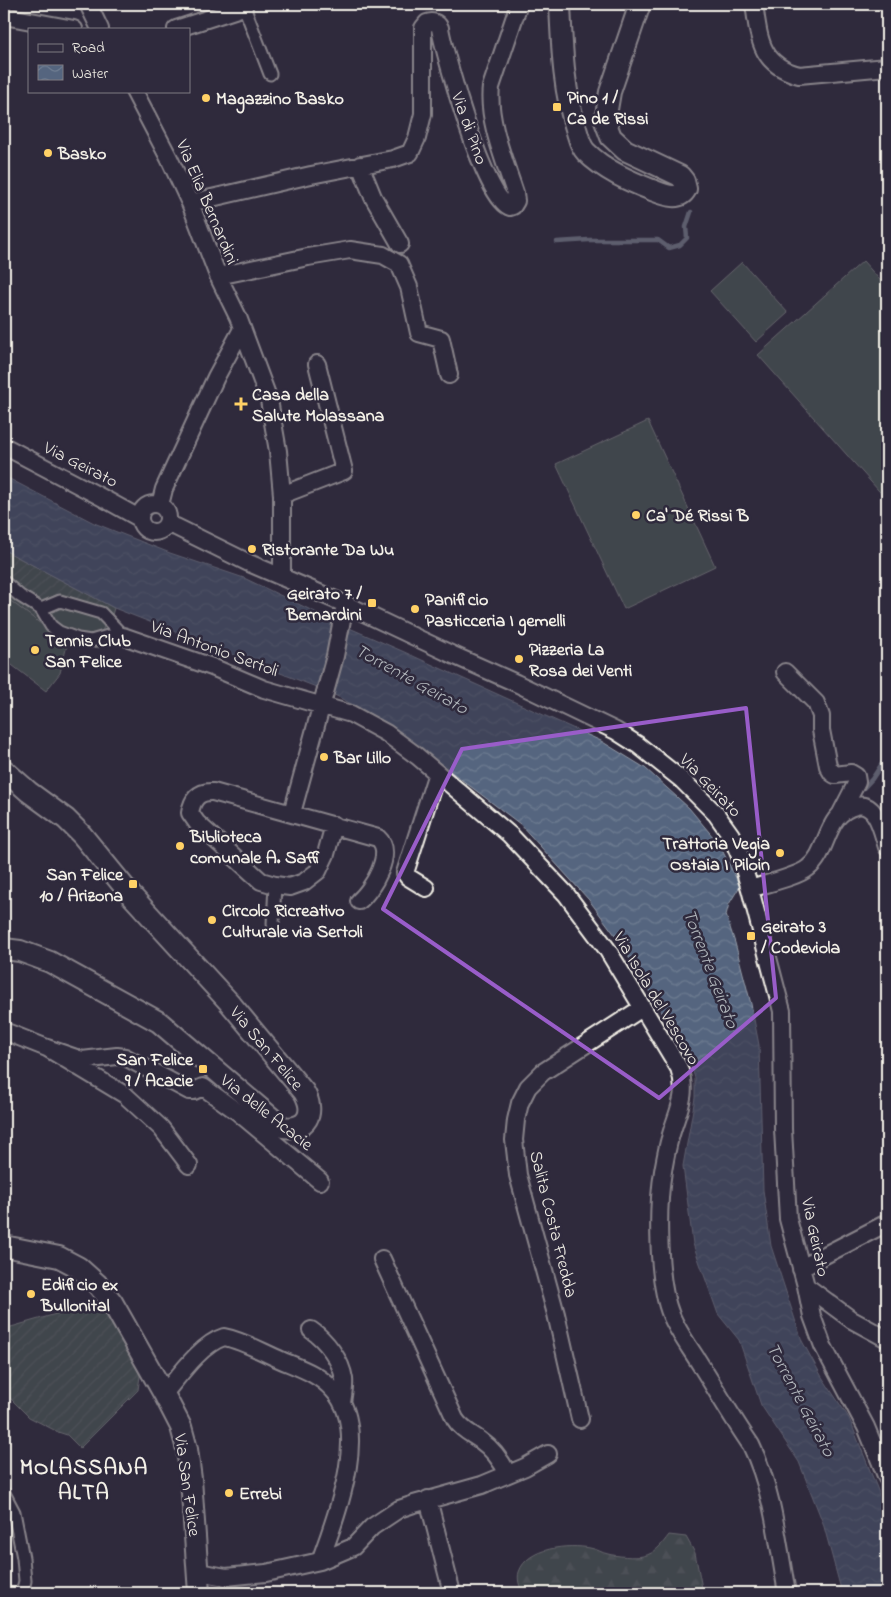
<svg xmlns="http://www.w3.org/2000/svg" width="891" height="1597" font-family="'Indie Flower',sans-serif">
<style>
.forest{fill:url(#forest-firs);stroke:#a5aca4}
.garden{fill:url(#garden-furrows);stroke:#a5aca4}
.pitch{fill:#566860;stroke:#a5aca4}
.water{fill:url(#water-waves);stroke:#959da9}
.lines{fill:none;stroke-linecap:round;stroke-linejoin:round}
.stream{stroke:#959da9;stroke-width:4.5}
.pedestrian-casing{stroke:#f4f1e8;stroke-width:15}
.minor-casing{stroke:#f4f1e8;stroke-width:20}
.tertiary-casing{stroke:#f4f1e8;stroke-width:24}
.pedestrian{stroke:#2f2a3d;stroke-width:11}
.minor{stroke:#2f2a3d;stroke-width:16}
.tertiary{stroke:#2f2a3d;stroke-width:20}
.marked{fill:none;stroke:#995dc9;stroke-width:4;stroke-linejoin:round}
.poi-dot{fill:#ffd166;stroke:#2f2a3d;stroke-width:2}
.labels{text-anchor:middle;stroke-width:5;stroke-linejoin:round;paint-order:stroke}
.poi-label{font-size:18px;font-weight:bold;fill:#f4f1e8;stroke:#2f2a3d;text-anchor:start}
.street-label{font-size:18px;fill:#f4f1e8;stroke:#2f2a3d}
.water-label{font-size:19px;font-style:italic;fill:#b4b9be;stroke:#2f2a3d}
.district-label{font-size:22px;font-weight:bold;letter-spacing:1px;fill:#f4f1e8;stroke:#2f2a3d}
</style>
<defs>
<pattern id="forest-firs" width="22" height="20" patternUnits="userSpaceOnUse" patternTransform="scale(1.25)"><rect width="22" height="20" fill="#566860"/><path d="M5 1l3.5 6h-7zM16 11l3.5 6h-7z" fill="#6f7e77"/></pattern>
<pattern id="garden-furrows" width="10" height="10" patternUnits="userSpaceOnUse" patternTransform="scale(1.25)"><rect width="10" height="10" fill="#566860"/><path d="M-1 1l2-2M0 10L10 0M9 11l2-2" fill="none" stroke="#6f7e77"/></pattern>
<pattern id="water-waves" width="16" height="10" patternUnits="userSpaceOnUse" patternTransform="scale(1.25)"><rect width="16" height="10" fill="#55657f"/><path d="M0 5q4-4 8 0t8 0" fill="none" stroke="#6e7c91"/></pattern>
</defs>
<rect width="100%" height="100%" fill="#2f2a3d"/>
<filter id="ink" filterUnits="userSpaceOnUse"><feTurbulence type="fractalNoise" baseFrequency=".02" numOctaves="2"/><feDisplacementMap in="SourceGraphic" scale="10" xChannelSelector="R" yChannelSelector="G"/><feConvolveMatrix kernelMatrix="1 2 1 2 8 2 1 2 1" color-interpolation-filters="sRGB"/></filter>
<g filter="url(#ink)">
<!-- forest -->
<path class="forest" d="M669 1535 686 1537 695 1553 703 1593H524C519 1588 517 1578 519 1572 527 1547 569 1544 590 1548 597 1549 602 1553 608 1554 615 1556 636 1558 643 1556 655 1554 662 1544 669 1535Z"/>
<!-- garden -->
<path class="garden" d="M4 550 114 608 105 640 99 648 68 641 49 630 4 596Z
M98 1302 141 1369 138 1390 80 1448 67 1435 58 1432 29 1417 4 1392V1329Z"/>
<!-- pitch -->
<path class="pitch" d="M863 261 887 288V500L758 355Z
M742 262 788 313 756 342 710 291Z
M648 421 715 566 624 609 556 464Z
M4 596 49 630 68 641 60 673 46 691 4 659Z
M63 604C78 608 123 616 95 638L59 630 50 614 55 608Z"/>
<!-- water -->
<path class="water" d="M4 476 94 523 170 553 244 578 338 623 402 651 601 741 645 768 689 808 719 844 740 886 729 904 726 915 735 943 751 1004 759 1045 763 1190 771 1246 802 1341 822 1377 849 1418 879 1493 887 1519V1593H842L823 1523 799 1462 761 1405 739 1340 718 1314 693 1244 683 1166 695 1098V1078L688 1056 618 939 589 900 520 824 387 723 329 692 114 608 4 550Z"/>
<g class="lines">
<!-- stream -->
<path class="stream" d="M557 242 589 240H658L669 248 680 245 687 238 686 227 691 212
M859 793 872 779 887 756
M876 1443 887 1444"/>
<!-- pedestrian casing -->
<g class="pedestrian-casing">
<path id="pedestrian" d="M243 4 270 74
M4 582 20 596 41 609 60 601 101 613 123 636
M41 609 51 626 59 632 78 639 91 641 108 636H123
M273 924 275 885
M4 1493 14 1512 23 1558 25 1581 22 1593"/>
</g>
<!-- minor casing -->
<g class="minor-casing">
<path id="minor" d="M88 4 100 29
M754 4C759 38 760 65 799 75L887 67
M4 16 74 29
M176 29 244 7
M134 91 169 158 190 203 218 276 238 317 269 400 278 451 282 495V577
M360 165 373 197 400 244
M190 203 311 175 393 159 410 153 417 138 423 114V28L427 23C432 21 437 22 440 28 445 56 485 201 510 207L513 206 516 201 515 193C505 162 487 120 491 87L519 4
M218 276 308 257 350 250 383 255 399 264 409 287 419 333 441 339 449 375
M4 446 101 497 139 518
M282 495 344 471 317 364
M140 518a14 14 0 1 1 28 0a14 14 0 1 1-28 0Z
M160 505 164 489 216 377 242 329
M167 525 176 527 249 563 345 604 453 655 516 683 616 731 638 745 682 780 716 814 731 835 740 856 750 889 782 1011 783 1129 788 1219 806 1286 812 1316 823 1346 866 1427 887 1478
M123 636 212 667 264 689 351 714 386 733 417 756 510 835 566 894 607 949 679 1068C689 1096 677 1111 670 1138 667 1148 665 1160 663 1171 657 1208 657 1281 671 1315 678 1332 690 1348 700 1364 717 1391 733 1419 751 1445 773 1490 778 1544 787 1593
M785 672 816 703 821 716V730L828 766 832 773 835 775 851 773 856 776 857 782 841 813
M292 813 335 656 345 604
M334 825 326 854 318 871 304 882 290 887 275 885 261 881 197 823 190 813C192 800 198 791 213 792L378 838C395 853 372 890 359 901
M426 888 408 877 405 873 437 773
M750 889C765 884 797 877 808 868 830 851 824 814 856 806 877 801 882 832 887 847
M4 1031 47 1048 125 1095 161 1128 189 1165
M47 1048 82 1060 117 1056 125 1057 189 1091H194L203 1087 239 1113 320 1181
M382 1259 455 1419C461 1429 470 1433 480 1440 493 1449 501 1460 508 1474
M801 1269 821 1257 887 1223
M806 1286 852 1320 887 1339
M311 1330C326 1340 341 1360 344 1379 345 1386 343 1395 342 1403
M164 1394C179 1376 201 1344 224 1337 244 1341 262 1352 281 1360 300 1368 319 1374 333 1390 371 1429 336 1517 320 1561
M580 1419 556 1314 518 1175 514 1140 516 1120 520 1103 528 1087 543 1072 642 1008
M428 1499 452 1593
M198 1572 226 1577 266 1573 320 1561 353 1547 372 1527 399 1509 414 1504 482 1485 525 1467 548 1454"/>
</g>
<!-- tertiary casing -->
<g class="tertiary-casing">
<path id="tertiary" d="M560 4C562 48 563 90 577 132 579 139 581 147 586 152 604 170 629 181 652 190 663 194 679 202 686 189L684 181 680 176 625 150 611 137 605 121 610 92 640 4
M4 770 29 792 66 819 82 835 131 895 229 1002 304 1092C316 1113 307 1131 282 1127L159 1022 50 962 20 951 4 949
M4 1246 59 1257 78 1267 97 1284 112 1302 164 1394 181 1427 187 1449 191 1479 199 1593"/>
</g>
<!-- pedestrian -->
<use href="#pedestrian" class="pedestrian"/>
<!-- minor -->
<use href="#minor" class="minor"/>
<!-- tertiary -->
<use href="#tertiary" class="tertiary"/>
</g>
</g>
<!-- marked area -->
<path d="M0 0H891V1597H0ZM746 708 776 998 659 1098 383 909 462 749Z" fill="#2f2a3d" fill-opacity=".55" fill-rule="evenodd"/>
<path class="marked" d="M746 708 776 998 659 1098 383 909 462 749Z"/>
<!-- markers -->
<g class="poi-dot">
<circle cx="206" cy="98" r="5"/>
<rect x="552" y="102" width="10" height="10" rx="2.5"/>
<circle cx="48" cy="153" r="5"/>
<path d="M238.5 396.5h5v5h5v5h-5v5h-5v-5h-5v-5h5z"/>
<circle cx="636" cy="515" r="5"/>
<circle cx="252" cy="549" r="5"/>
<rect x="367" y="598" width="10" height="10" rx="2.5"/>
<circle cx="415" cy="609" r="5"/>
<circle cx="35" cy="650" r="5"/>
<circle cx="519" cy="659" r="5"/>
<circle cx="324" cy="757" r="5"/>
<circle cx="180" cy="846" r="5"/>
<circle cx="780" cy="853" r="5"/>
<rect x="128" y="879" width="10" height="10" rx="2.5"/>
<circle cx="212" cy="920" r="5"/>
<rect x="746" y="931" width="10" height="10" rx="2.5"/>
<rect x="198" y="1064" width="10" height="10" rx="2.5"/>
<circle cx="31" cy="1294" r="5"/>
<circle cx="229" cy="1493" r="5"/>
</g>
<g class="labels">
<!-- poi labels -->
<g class="poi-label">
<text x="567" y="103">Pino 1 /<tspan x="567" dy="21">Ca de Rissi</tspan></text>
<text x="216" y="104">Magazzino Basko</text>
<text x="58" y="159">Basko</text>
<text x="252" y="400">Casa della<tspan x="252" dy="21">Salute Molassana</tspan></text>
<text x="646" y="521">Ca' Dé Rissi B</text>
<text x="262" y="555">Ristorante Da Wu</text>
<text x="362" y="599" text-anchor="end">Geirato 7 /<tspan x="362" dy="21">Bernardini</tspan></text>
<text x="425" y="605">Panificio<tspan x="425" dy="21">Pasticceria I gemelli</tspan></text>
<text x="45" y="646">Tennis Club<tspan x="45" dy="21">San Felice</tspan></text>
<text x="529" y="655">Pizzeria La<tspan x="529" dy="21">Rosa dei Venti</tspan></text>
<text x="334" y="763">Bar Lillo</text>
<text x="190" y="842">Biblioteca<tspan x="190" dy="21">comunale A. Saffi</tspan></text>
<text x="770" y="849" text-anchor="end">Trattoria Vegia<tspan x="770" dy="21">Ostaia I Piloin</tspan></text>
<text x="123" y="880" text-anchor="end">San Felice<tspan x="123" dy="21">10 / Arizona</tspan></text>
<text x="222" y="916">Circolo Ricreativo<tspan x="222" dy="21">Culturale via Sertoli</tspan></text>
<text x="761" y="932">Geirato 3<tspan x="761" dy="21">/ Codeviola</tspan></text>
<text x="193" y="1065" text-anchor="end">San Felice<tspan x="193" dy="21">9 / Acacie</tspan></text>
<text x="41" y="1290">Edificio ex<tspan x="41" dy="21">Bullonital</tspan></text>
<text x="239" y="1499">Errebi</text>
</g>
<!-- street labels -->
<g class="street-label">
<text transform="translate(470 128) rotate(70)" y="6">Via di Pino</text>
<text transform="translate(208 202) rotate(67)" y="6">Via Elia Bernardini</text>
<text transform="translate(81 464) rotate(27)" y="6">Via Geirato</text>
<text transform="translate(215 648) rotate(20)" y="6">Via Antonio Sertoli</text>
<text transform="translate(711 785) rotate(46)" y="6">Via Geirato</text>
<text transform="translate(657 998) rotate(59)" y="6">Via Isola del Vescovo</text>
<text transform="translate(267 1048) rotate(50)" y="6">Via San Felice</text>
<text transform="translate(267 1112) rotate(38)" y="6">Via delle Acacie</text>
<text transform="translate(554 1224) rotate(76)" y="6">Salita Costa Fredda</text>
<text transform="translate(816 1237) rotate(78)" y="6">Via Geirato</text>
<text transform="translate(188 1485) rotate(82)" y="6">Via San Felice</text>
</g>
<!-- water labels -->
<g class="water-label">
<text transform="translate(412 678) rotate(29)" y="7">Torrente Geirato</text>
<text transform="translate(712 968) rotate(69)" y="7">Torrente Geirato</text>
<text transform="translate(802 1399) rotate(62)" y="7">Torrente Geirato</text>
</g>
<!-- district labels -->
<g class="district-label">
<text x="84" y="1474">MOLASSANA<tspan x="84" dy="25">ALTA</tspan></text>
</g>
</g>
<!-- margin -->
<rect width="891" height="1597" fill="none" stroke="#2f2a3d" stroke-width="20"/>
<rect x="10" y="10" width="871" height="1577" fill="none" stroke="#f4f1e8" stroke-width="2" filter="url(#ink)"/>
<!-- legend -->
<rect x="28" y="28" width="162" height="65" fill="#2f2a3d" stroke="#7e7a81"/>
<rect x="38" y="44" width="25" height="8" fill="#2f2a3d" stroke="#7e7a81"/>
<text x="72" y="52" font-size="15" fill="#f4f1e8">Road</text>
<rect x="38" y="65" width="25" height="15" fill="url(#water-waves)" stroke="#7e7a81"/>
<text x="72" y="78" font-size="15" fill="#f4f1e8">Water</text>
</svg>
